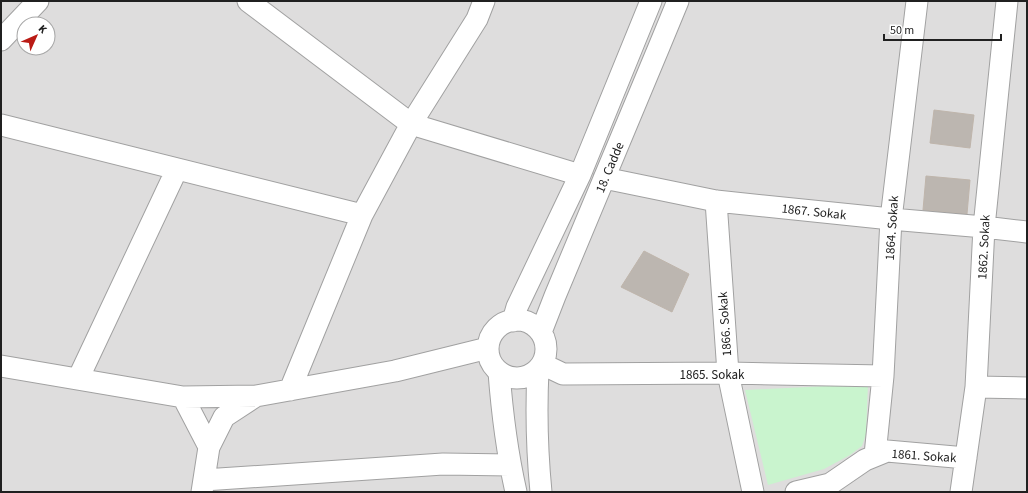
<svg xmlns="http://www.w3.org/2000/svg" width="1028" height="493" font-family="'Source Sans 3',sans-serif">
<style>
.residential{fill:#dedddd;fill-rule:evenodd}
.park{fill:#c9f4ce}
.building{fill:#bcb6b0;stroke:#bfb5ab}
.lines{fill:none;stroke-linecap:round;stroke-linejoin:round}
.minor-casing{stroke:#a1a1a1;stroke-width:23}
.minor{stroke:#fff;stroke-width:21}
.labels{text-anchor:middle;stroke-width:3;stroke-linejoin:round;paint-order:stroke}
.street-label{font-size:13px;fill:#202020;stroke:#fff}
</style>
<rect width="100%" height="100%" fill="#efede7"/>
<!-- residential -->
<path class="residential" d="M1 1H1027V492H1ZM24 24H48V48H24Z"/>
<!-- park -->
<path class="park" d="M868 384 866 434 862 446 850 455 824 469 768 485 745 390Z"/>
<!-- building -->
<path class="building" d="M934 110 974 115 970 148 930 143Z
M926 176 970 180 967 214 923 210Z
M644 251 689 274 672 312 621 287Z"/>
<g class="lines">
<!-- minor casing -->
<g class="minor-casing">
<path id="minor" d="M248 1 411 124 580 175
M1 40 38 1
M1 125 362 215
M604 178 716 201 891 219 984 227 1027 232
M716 201 728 373 753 492
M488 349a29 29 0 1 1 58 0a29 29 0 1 1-58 0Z
M513 321 517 307 580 175 651 1
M541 332 555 296 659 47 678 1
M542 364 563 374 728 373 883 376
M1 366 183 397 256 396 395 371 488 348
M538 370C536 411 537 451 541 492
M499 372C502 412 507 452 516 492
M78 379 177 169
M976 387 1027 388
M290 390 362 215 411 124 477 19 484 1
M183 397 209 447 202 492
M209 447 224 417 256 396
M875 455 883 376 891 219 917 1
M204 480 443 464 510 465
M796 492 830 484 865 460 887 451 966 458
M961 492 976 387 984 227 1007 1"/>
</g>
<!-- minor -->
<use href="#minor" class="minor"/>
</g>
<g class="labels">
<!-- street labels -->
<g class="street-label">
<text transform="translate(609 167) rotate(-67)" y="5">18. Cadde</text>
<text transform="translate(814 211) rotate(6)" y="5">1867. Sokak</text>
<text transform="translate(891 228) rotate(-86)" y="5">1864. Sokak</text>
<text transform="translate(983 247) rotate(-87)" y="5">1862. Sokak</text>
<text transform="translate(724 324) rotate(-94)" y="5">1866. Sokak</text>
<text x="712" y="379">1865. Sokak</text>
<text transform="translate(924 455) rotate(4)" y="5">1861. Sokak</text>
</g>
</g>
<!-- border -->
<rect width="1028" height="493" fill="none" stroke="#202020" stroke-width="4"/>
<!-- north arrow -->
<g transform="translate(36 36) rotate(45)"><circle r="19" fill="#ffffff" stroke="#a6a6a6"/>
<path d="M0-3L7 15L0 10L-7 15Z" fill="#ba1b15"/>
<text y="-6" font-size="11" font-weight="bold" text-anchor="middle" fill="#202020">K</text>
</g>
<!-- scale -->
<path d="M884 34v6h117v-6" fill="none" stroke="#202020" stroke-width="2"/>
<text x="890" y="34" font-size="12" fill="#202020" stroke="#ffffff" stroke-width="3" paint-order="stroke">50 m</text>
</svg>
